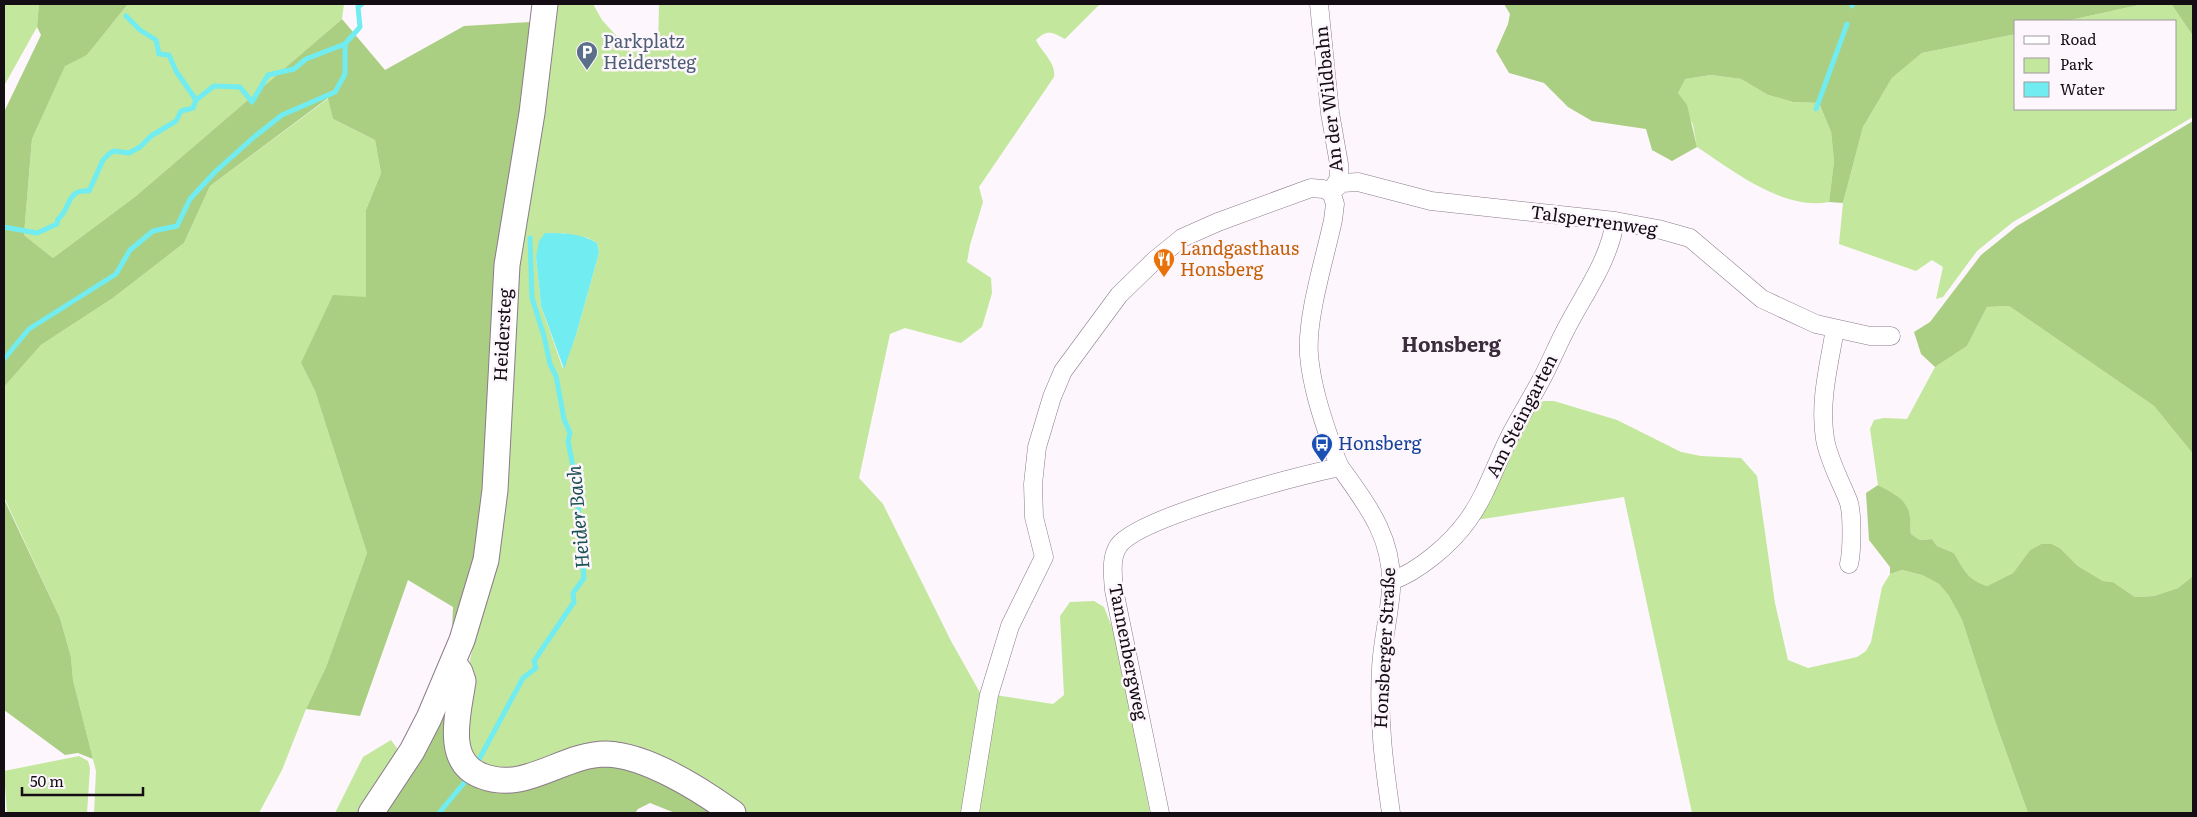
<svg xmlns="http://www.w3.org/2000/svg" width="2197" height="817" font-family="Literata,serif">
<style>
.green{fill:#c3e79c;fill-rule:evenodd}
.forest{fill:#abcf82}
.water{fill:#71ecf0}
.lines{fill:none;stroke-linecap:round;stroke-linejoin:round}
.stream{stroke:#71ecf0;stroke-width:5}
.street-casing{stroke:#8b7a8b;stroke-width:19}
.secondary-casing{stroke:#8b7a8b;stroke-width:27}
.street{stroke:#fff;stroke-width:18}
.secondary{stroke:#fff;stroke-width:25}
.labels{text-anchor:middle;stroke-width:5;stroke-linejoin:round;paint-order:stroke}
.service-label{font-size:18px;fill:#4e5e75;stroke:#fdf6fd;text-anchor:start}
.street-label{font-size:18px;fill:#140e14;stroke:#fdf6fd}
.food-label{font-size:18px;fill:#c56008;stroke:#fdf6fd;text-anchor:start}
.transit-label{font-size:18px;fill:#164399;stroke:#fdf6fd;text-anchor:start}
.water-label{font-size:19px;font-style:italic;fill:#1a5153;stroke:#fdf6fd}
.quarter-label{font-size:20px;font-weight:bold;fill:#3b2d3b;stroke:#fdf6fd}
</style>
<rect width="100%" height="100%" fill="#fdf6fd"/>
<!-- green -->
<path class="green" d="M4 4H39L37 27 4 86Z
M128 4H344L342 19 136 196 53 258 24 235 32 139 65 65 87 55Z
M554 4H593L602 20 631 52 658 49 659 4H1100L1065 39C1052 32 1047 29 1036 40 1042 53 1056 62 1054 77L979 187 983 202 970 245 967 262 991 278 992 293 982 327 961 343 905 328 890 334 859 478 883 504 951 641 983 698 966 813H738L468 764 467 672 494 560 512 311ZM562 233 588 238 597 243 599 253 576 335 563 369 541 306 536 257Z
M2139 5H2172L2193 36V117L2013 222 1977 251 1943 297 1936 299 1943 267 1932 260 1916 271 1839 244 1843 203 1863 127 1892 78 1922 53 2016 34V109H2176V21H2066Z
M1711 75 1741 79 1768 95 1793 102 1819 103 1831 132 1834 161 1829 202C1784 211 1733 171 1697 147L1693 125 1678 93 1684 79Z
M329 98 333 119 375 140 381 173 366 210V297L301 363 315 391 367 553 326 667 306 709 282 770 259 813H94L96 771 73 680 71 657 60 618 4 497V387L41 345 113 298 184 243 210 186Z
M2009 306 2154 406 2193 454V576L2178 588 2154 596 2135 597 2113 582 2103 581 2078 566 2060 548 2052 544H2041L2030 550 2013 573 1987 586C1967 579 1964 570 1954 553L1937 546 1932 539 1920 540 1911 534 1910 519 1896 495 1878 485 1870 429 1874 420 1884 418 1907 419 1935 367 1967 346 1987 307Z
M1545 401H1554L1617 420 1681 452 1701 456 1741 458 1757 476 1775 603 1788 660 1808 668 1857 657 1866 651 1871 642 1882 587 1890 574 1902 570 1922 575 1939 584 1949 596 1962 620 1996 724 2028 813H1692L1624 497 1470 521 1532 403Z
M1094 601 1104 607 1117 640 1150 813H971L995 695 1053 704 1064 695 1060 616 1070 602Z
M391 740 405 759 369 813H335L363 757Z
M79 756 88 761 90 768 87 813H7L4 771Z"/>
<!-- forest -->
<path class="forest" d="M39 4H128L87 55 65 66 32 139 24 235 53 258 136 196 342 19 385 70 464 26 531 22 484 525 451 651 453 607 408 580 360 716 306 709 326 667 367 553 315 391 301 363 333 295 366 297V210L381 173 375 140 333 119 328 98 210 186 184 243 113 298 41 345 4 387V112L41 35 37 27Z
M1504 4H2193V36L2172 5H2139L2066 21H2016V34L1922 53 1892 78 1863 127 1843 203 1829 202 1834 161 1831 132 1819 103 1793 102 1768 95 1741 79 1711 75 1685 79 1678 93 1687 105 1697 147 1672 161 1652 150 1646 129 1592 121 1568 107 1544 83 1509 73 1496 51 1508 24 1510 14Z
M2193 121V454L2154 406 2009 306 1987 307 1967 346 1935 367 1921 354 1914 332 1930 322 1981 255 2017 226Z
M1878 485C1893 493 1908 499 1910 518 1911 523 1910 528 1911 534L1920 540 1932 539 1937 546 1954 553C1964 570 1967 579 1987 586L2013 573 2030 550 2041 544H2052L2060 548 2078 566 2103 581 2113 582 2135 597 2154 596 2178 588 2193 576V813H2028L1996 724 1962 620 1949 596 1939 584 1922 575 1902 570 1890 574V567L1869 540 1866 493Z
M4 499 60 618 71 657 73 680 93 759 78 753 65 755 4 710Z
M441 692 457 734 476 774 598 755 733 813H675L650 803 638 809 635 813H371Z"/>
<!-- water -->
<path class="water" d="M545 233C562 233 581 233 597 243L599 253 576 335 564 369 541 306 536 257 539 241Z"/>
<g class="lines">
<!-- stream -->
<path class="stream" d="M1852 6 1853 4
M126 16 140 30 156 40 159 54 169 55 176 71 196 100 214 86 240 87 252 102 268 75 294 69 306 59 345 44
M1816 109 1847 24
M4 227 37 233 57 224 58 219C71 210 65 189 89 191L103 160 109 154 114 151 129 153 140 147 151 136 176 121 181 111 193 108 196 100
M4 359 29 329 116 274 130 250 153 231 177 226 190 199 215 172 254 137 282 115 335 92 345 74V44L360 27 358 7 362 4
M476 765 523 678 536 668 534 661 574 602 573 593 584 578 576 482 568 441 570 433 564 419 556 376 550 364 544 336 532 298 530 238
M439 813 469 777"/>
<!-- street casing -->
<g class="street-casing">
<path id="street" d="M1319 4 1330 113 1339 164V178L1331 192
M1331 192 1342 183 1358 182 1431 201 1615 221 1658 229 1690 238 1762 299 1816 324 1870 336H1891
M1835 329C1829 365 1819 402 1825 439 1829 461 1840 480 1848 500 1853 512 1852 552 1849 564
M1391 581C1418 572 1451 544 1468 520 1487 494 1497 460 1512 432 1521 415 1531 399 1540 382 1549 366 1556 348 1565 331 1583 295 1609 262 1615 221
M970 813 989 695 1010 626 1044 557 1034 517 1033 484 1037 447 1052 397 1063 371 1119 295 1155 260 1182 238 1218 222 1311 188 1323 189 1331 192 1335 204 1333 220C1325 258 1306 317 1309 355 1312 391 1325 425 1336 458L1340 467C1368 506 1394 539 1391 590 1389 617 1382 643 1381 669 1378 719 1384 765 1391 813
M1160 813 1114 590C1113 577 1110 557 1119 545 1142 516 1298 476 1340 467"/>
</g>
<!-- secondary casing -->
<g class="secondary-casing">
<path id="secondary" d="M453 662 460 672 463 681C459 711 443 762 482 776 526 793 562 754 606 754 646 755 701 790 733 813
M371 813 412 751 429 718 462 640 486 560 495 490 507 265 532 113 545 4"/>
</g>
<!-- street -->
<use href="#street" class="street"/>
<!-- secondary -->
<use href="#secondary" class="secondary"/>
</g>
<!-- icons -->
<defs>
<g id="parking-pin" transform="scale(1.125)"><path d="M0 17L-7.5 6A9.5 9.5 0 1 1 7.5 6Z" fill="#5c6f8a" stroke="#fdf6fd"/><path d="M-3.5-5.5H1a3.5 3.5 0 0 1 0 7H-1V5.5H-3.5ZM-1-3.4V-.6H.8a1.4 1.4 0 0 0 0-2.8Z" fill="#fff"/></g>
<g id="restaurant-pin" transform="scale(1.125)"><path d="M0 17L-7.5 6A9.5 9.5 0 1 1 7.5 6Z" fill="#e8710a" stroke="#fdf6fd"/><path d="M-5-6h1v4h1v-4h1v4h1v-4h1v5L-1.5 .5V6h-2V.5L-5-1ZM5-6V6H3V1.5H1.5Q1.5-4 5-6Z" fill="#fff"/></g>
<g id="bus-pin" transform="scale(1.125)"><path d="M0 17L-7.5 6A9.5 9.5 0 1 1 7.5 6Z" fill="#1a4fb4" stroke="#fdf6fd"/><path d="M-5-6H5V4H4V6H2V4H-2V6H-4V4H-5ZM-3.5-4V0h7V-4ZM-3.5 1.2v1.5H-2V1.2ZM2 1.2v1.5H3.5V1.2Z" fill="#fff"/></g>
</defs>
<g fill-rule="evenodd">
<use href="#parking-pin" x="587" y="52"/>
<use href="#restaurant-pin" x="1164" y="259"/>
<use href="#bus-pin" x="1322" y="444"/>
</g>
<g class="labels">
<!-- service labels -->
<g class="service-label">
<text x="603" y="48">Parkplatz<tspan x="603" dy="21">Heidersteg</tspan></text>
</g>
<!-- street labels -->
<g class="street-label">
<text transform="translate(1329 99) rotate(-96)" y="6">An der Wildbahn</text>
<text transform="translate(1594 221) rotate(8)" y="6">Talsperrenweg</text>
<text transform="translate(503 335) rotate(-87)" y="6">Heidersteg</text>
<text transform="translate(1522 416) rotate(-63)" y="6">Am Steingarten</text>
<text transform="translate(1385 648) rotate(-87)" y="6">Honsberger Straße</text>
<text transform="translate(1128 652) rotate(79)" y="6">Tannenbergweg</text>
</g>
<!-- food labels -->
<g class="food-label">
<text x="1180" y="255">Landgasthaus<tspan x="1180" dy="21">Honsberg</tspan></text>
</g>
<!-- transit labels -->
<g class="transit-label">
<text x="1338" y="450">Honsberg</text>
</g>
<!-- water labels -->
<g class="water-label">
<text transform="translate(578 517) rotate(-95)" y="7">Heider Bach</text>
</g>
<!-- quarter labels -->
<g class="quarter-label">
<text x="1451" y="352">Honsberg</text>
</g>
</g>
<!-- border -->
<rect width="2197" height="817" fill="none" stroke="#140e14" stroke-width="10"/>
<!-- legend -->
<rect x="2014" y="20" width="162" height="90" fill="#fdf6fd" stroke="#a099a0"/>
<rect x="2024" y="36" width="25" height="8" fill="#ffffff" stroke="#a099a0"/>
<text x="2060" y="45" font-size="15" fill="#140e14">Road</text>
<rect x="2024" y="58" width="25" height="15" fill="#c3e79c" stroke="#a099a0"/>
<text x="2060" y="70" font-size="15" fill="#140e14">Park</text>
<rect x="2024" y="82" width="25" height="15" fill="#71ecf0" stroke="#a099a0"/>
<text x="2060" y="95" font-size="15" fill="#140e14">Water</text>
<!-- scale -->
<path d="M22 787v8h121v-8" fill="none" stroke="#140e14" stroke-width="2.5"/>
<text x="30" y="787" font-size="15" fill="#140e14" stroke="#fdf6fd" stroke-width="4" paint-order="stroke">50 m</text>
</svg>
